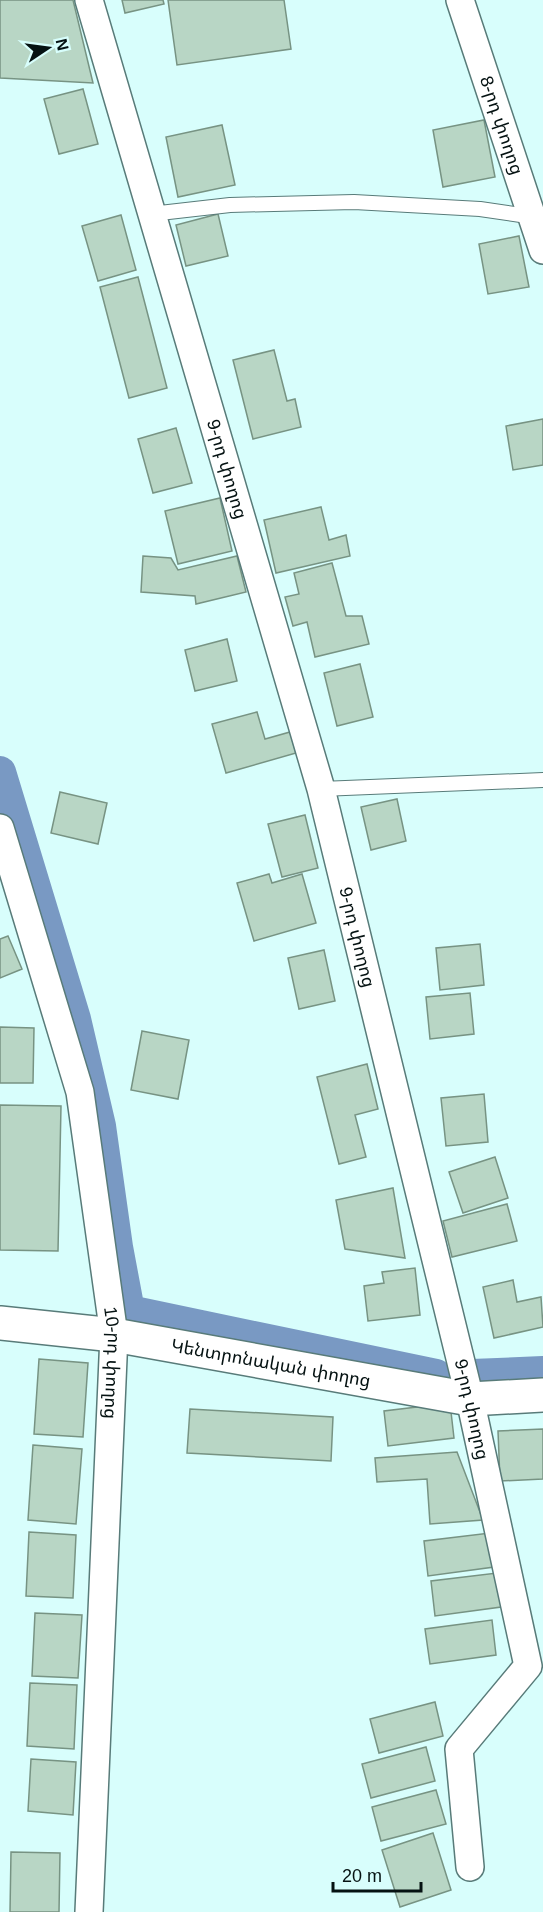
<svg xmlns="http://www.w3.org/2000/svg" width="543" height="1912" font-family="Helvetica,'Noto Sans Armenian',sans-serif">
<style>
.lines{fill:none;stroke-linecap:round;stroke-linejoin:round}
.canal{stroke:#7999c3;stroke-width:32}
.building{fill:#b8d6c5;stroke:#779383;stroke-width:1.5}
.lane-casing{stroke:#587b79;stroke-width:16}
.street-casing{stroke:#587b79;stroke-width:30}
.secondary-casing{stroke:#587b79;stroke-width:36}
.lane{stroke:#fff;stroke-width:14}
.street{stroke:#fff;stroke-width:27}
.secondary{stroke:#fff;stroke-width:33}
.labels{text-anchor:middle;stroke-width:4.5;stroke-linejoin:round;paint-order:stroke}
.street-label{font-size:18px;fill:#051212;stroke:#d8fefc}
</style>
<rect width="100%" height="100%" fill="#d8fefc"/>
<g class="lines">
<!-- canal -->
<path class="canal" d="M0 772 75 1019 100 1126 117 1247 129 1311 436 1375
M472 1375 543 1372"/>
</g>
<!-- building -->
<path class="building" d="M0 0H73L93 83 0 78Z
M122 0H163L164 4 125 13Z
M168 0H284L291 49 177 65Z
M83 89 98 144 59 154 44 99Z
M484 120 495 177 443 187 433 130Z
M222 125 235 185 178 197 166 137Z
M218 214 228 256 186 266 176 225Z
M121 215 136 270 98 281 82 226Z
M519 236 529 287 488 294 479 244Z
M138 277 167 388 129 398 100 287Z
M274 350 287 401 295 399 301 427 253 439 233 360Z
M543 419V465L513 470 506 426Z
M176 428 192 483 153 493 138 439Z
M220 498 232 551 178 564 165 511Z
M321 507 329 540 346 535 350 556 276 573 264 520Z
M143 556 171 558 178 570 237 556 246 592 196 604 195 596 141 592Z
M332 563 346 616H362L369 644 315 657 307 622 293 626 285 597 299 594 294 573Z
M227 639 237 681 195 691 185 650Z
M360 664 373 717 337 726 324 673Z
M257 712 265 739 290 732 296 753 226 773 212 724Z
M60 792 107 803 98 844 51 833Z
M397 799 406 841 371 850 361 807Z
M305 815 318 868 282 877 268 824Z
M269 874 272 883 302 874 316 923 254 941 237 883Z
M8 936 22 969 0 978V939Z
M480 944 484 985 440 990 436 948Z
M324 950 335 1001 299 1009 288 958Z
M470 993 474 1034 430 1039 426 997Z
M0 1027 34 1028 33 1083H0Z
M142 1031 189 1040 178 1099 131 1090Z
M367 1064 378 1109 355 1115 366 1157 339 1164 317 1077Z
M484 1094 488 1142 446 1146 441 1098Z
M0 1105 61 1106 58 1251 0 1250Z
M495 1157 508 1198 463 1213 449 1172Z
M393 1188 405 1258 345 1249 336 1200Z
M507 1204 517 1241 452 1257 443 1221Z
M415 1268 420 1315 368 1321 364 1286 384 1283 382 1272Z
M513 1280 517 1302 541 1297 543 1327 494 1338 483 1287Z
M39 1359 88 1363 83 1437 34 1434Z
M450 1403 454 1438 388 1446 384 1411Z
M190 1409 333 1417 331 1461 187 1453Z
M543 1429V1479L500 1481 498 1431Z
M33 1445 82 1449 76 1524 28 1520Z
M457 1452 483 1520 430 1524 427 1479 377 1482 375 1458Z
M29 1532 76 1535 73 1598 26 1596Z
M490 1533 494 1567 428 1576 424 1541Z
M497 1573 501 1607 435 1616 431 1581Z
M35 1613 82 1615 78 1678 32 1676Z
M492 1620 496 1655 430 1664 425 1629Z
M30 1683 77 1685 74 1749 27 1746Z
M435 1702 443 1736 379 1753 370 1719Z
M426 1747 435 1781 371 1798 362 1764Z
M31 1759 76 1762 73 1815 28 1811Z
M436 1790 446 1824 381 1841 372 1807Z
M433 1833 451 1890 400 1907 382 1850Z
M11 1852 60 1853 59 1912H10Z"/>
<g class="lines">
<!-- lane casing -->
<g class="lane-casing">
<path id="lane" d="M151 214 230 205 354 202 480 209 534 217
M321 789 543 780"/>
</g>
<!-- street casing -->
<g class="street-casing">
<g id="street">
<path id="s1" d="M89 0 321 789 470 1399 528 1666 459 1749 470 1867"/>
<path id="s2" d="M460 0 543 250"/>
<path id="s3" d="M0 828 80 1092 114 1335 89 1912"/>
</g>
</g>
<!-- secondary casing -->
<g class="secondary-casing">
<g id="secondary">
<path id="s4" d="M0 1323 114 1335 470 1399 543 1395"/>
</g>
</g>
<!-- lane -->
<use href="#lane" class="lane"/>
<!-- street -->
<use href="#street" class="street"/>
<!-- secondary -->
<use href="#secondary" class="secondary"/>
</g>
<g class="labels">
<!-- street labels -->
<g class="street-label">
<text dy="6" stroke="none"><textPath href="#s2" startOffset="132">8-րդ փողոց</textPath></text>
<text dy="6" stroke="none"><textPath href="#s1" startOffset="489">9-րդ փողոց</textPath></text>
<text dy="6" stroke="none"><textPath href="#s1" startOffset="975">9-րդ փողոց</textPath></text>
<text dy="6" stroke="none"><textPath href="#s3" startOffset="549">10-րդ փողոց</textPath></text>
<text dy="6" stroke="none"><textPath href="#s4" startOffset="274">Կենտրոնական փողոց</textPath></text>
<text dy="6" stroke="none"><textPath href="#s1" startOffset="1461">9-րդ փողոց</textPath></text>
</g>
</g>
<!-- north arrow -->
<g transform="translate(48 48) rotate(77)" stroke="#d8fefc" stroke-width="4.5" paint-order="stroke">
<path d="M0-4.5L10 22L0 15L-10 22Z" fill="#051212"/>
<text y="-9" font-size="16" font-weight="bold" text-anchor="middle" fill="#051212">N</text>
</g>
<!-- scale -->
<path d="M333 1882v9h88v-9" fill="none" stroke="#051212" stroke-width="3"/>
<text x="342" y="1882" font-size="18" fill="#051212" stroke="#d8fefc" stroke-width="4.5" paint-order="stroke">20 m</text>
</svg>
